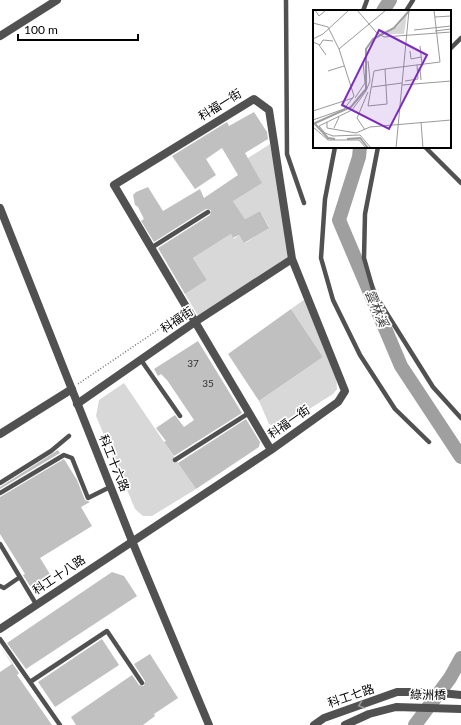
<svg xmlns="http://www.w3.org/2000/svg" width="461" height="725" font-family="Lato,'Noto Sans TC',sans-serif">
<style>
.green{fill:#d8d8d8}
.lines{fill:none;stroke-linecap:round;stroke-linejoin:round}
.river{stroke:#9f9f9f;stroke-width:14}
.building{fill:#c0c0c0}
.path{stroke:#737373;stroke-width:1.5;stroke-dasharray:1 2;stroke-linecap:butt}
.service{stroke:#515151;stroke-width:4.5}
.minor{stroke:#515151;stroke-width:8}
.tertiary{stroke:#515151;stroke-width:8}
.oneway{stroke:#979797}
.labels{text-anchor:middle;stroke-width:3.5;stroke-linejoin:round;paint-order:stroke}
.number-label{font-size:10px;fill:#303030}
.street-label{font-size:12px;fill:#000;stroke:#fff}
.water-label{font-size:13px;font-style:italic;fill:#404040;stroke:#fff}
.inset-river{fill:none;stroke:#9f9f9f;stroke-width:2}
.inset-road{fill:none;stroke:#999;stroke-width:1}
.view{fill:#7b2cbf;fill-opacity:0.15;stroke:#7b2cbf;stroke-width:2}
.inset-edge{fill:none;stroke:#000;stroke-width:2}
</style>
<rect width="100%" height="100%" fill="#fff"/>
<!-- green -->
<path class="green" d="M270 144 292 259 200 319 185 294 207 280 193 258 231 234 256 273 234 239 239 235 245 243 269 227 260 211 245 219 233 201 248 158Z
M305 299 336 373 337 389 333 394 279 428 269 424 259 401 323 357 291 309Z
M124 383 196 489 152 516H143L135 509 96 416 99 400Z"/>
<g class="lines">
<!-- river -->
<path class="river" d="M383 11 390 0
M360 147 359 157 339 220 401 366 461 457
M415 725 450 678 461 658"/>
</g>
<!-- building -->
<path class="building" d="M254 112 267 132 268 139 245 153 262 183 233 201 245 219 260 211 269 228 244 243 239 235 233 238 231 234 193 258 207 280 185 294 158 248 210 215 211 210 206 209 154 242 141 221 144 219 138 207 135 205 133 195 136 192 148 187 163 211 200 189 204 198 238 175 222 148 206 159 216 175 195 189 172 156 227 122 229 126Z
M291 309 323 357 259 401 228 354Z
M198 341 242 413 174 456 164 442 166 441 156 428 175 415 184 427 194 420 167 380 161 374 158 376 154 369Z
M246 419 260 442 259 447 196 489 178 463Z
M58 450 60 453 0 489V487Z
M64 459 77 480 85 500 90 502 81 507 92 526 40 558 50 574 30 586 23 575 25 574 0 534V497Z
M112 572 124 576 137 596 26 669 7 643Z
M102 639 119 665 55 707 38 682Z
M1 647 19 673 17 675 52 725H0V672L12 664Z
M150 654 178 698 154 714 155 716 143 725H76L71 717 132 675 139 685 144 686 145 681 134 664Z"/>
<g class="lines">
<!-- path -->
<path class="path" d="M78 384 171 321"/>
<!-- service -->
<path class="service" d="M286 0 287 154 304 203
M363 11 367 0
M406 11 413 0
M450 49 461 38
M335 147 325 199 321 258 333 300 360 355 395 409 429 442
M378 147 365 214 364 258 374 293 433 387 461 418
M425 147 461 183
M151 248 208 212
M141 360 180 416
M175 460 249 413
M0 483 51 451 69 436
M0 493 64 455 72 458 88 498 110 487
M0 544 36 604
M0 586 4 588 20 577
M0 639 60 725
M30 682 107 631 142 683"/>
<!-- minor -->
<path class="minor" d="M0 36 57 0
M77 404 195 322 292 259
M0 434 72 389
M0 629 271 450 338 402 345 391 292 259 269 110 254 99 114 185 271 450"/>
<!-- tertiary -->
<path class="tertiary" d="M0 208 132 541 209 725
M314 725 324 718 397 692H431L461 695
M345 725 369 714 396 707 461 709"/>
</g>
<!-- one-way arrows -->
<defs><path id="oneway-chevron" d="M-2-3.5L2.5 0L-2 3.5" fill="none" stroke-width="1.6" stroke-linecap="round" stroke-linejoin="round"/></defs>
<use class="oneway" href="#oneway-chevron" transform="translate(361 705) rotate(161)"/>
<g class="labels">
<!-- number labels -->
<g class="number-label">
<text x="193" y="367">37</text>
<text x="208" y="387">35</text>
</g>
<!-- street labels -->
<g class="street-label">
<text transform="translate(220 105) rotate(-32)" y="4">科福一街</text>
<text transform="translate(177 320) rotate(-34)" y="4">科福街</text>
<text transform="translate(289 422) rotate(-35)" y="4">科福一街</text>
<text transform="translate(114 463) rotate(68)" y="4">科工十六路</text>
<text transform="translate(59 575) rotate(-34)" y="4">科工十八路</text>
<text transform="translate(428 695) rotate(1)" y="4">綠洲橋</text>
<text transform="translate(351 696) rotate(-19)" y="4">科工七路</text>
</g>
<!-- water labels -->
<g class="water-label">
<text transform="translate(377 308) rotate(67)" y="5">雲林溪</text>
</g>
</g>
<!-- overview -->
<g transform="translate(313 10)">
<rect width="138" height="138" fill="#fff"/>
<path d="M94 4 91 24H72L85 16Z" fill="#d8d8d8"/>
<path class="inset-river" d="M0 114 38 97 53 79V39L60 29 81 18 96 1M2 114 15 128 22 129M34 129 47 128 55 138"/>
<path class="inset-road" d="M2 0 6 6 13 0M44 0 63 22 71 27 138 22M122 7 138 6M0 13 15 17 26 39 41 86 31 99 0 110M101 20 138 16M122 21 138 19M0 29 10 24 36 0M0 32 7 35 10 30 20 31M6 35 13 45M107 36 109 54M26 39 73 0M97 41 98 49 108 47M55 51 57 71 53 81 39 100 6 116 12 123 20 126 47 125 58 138M72 59 74 94 55 96 61 61 72 59 127 52 121 0M104 59H107L108 70M15 61 31 56M92 71 105 69 104 55M89 75 138 71M59 77 89 73M42 88 52 73 50 52M0 101 40 88M14 112V118L43 123 57 117 138 110M108 112 110 138M0 117 15 130H46L53 138M21 118 26 107M52 120 44 108 55 82M83 138 96 0"/>
<path class="view" d="M66 20 114 45 76 119 29 95Z"/>
<rect width="138" height="138" class="inset-edge"/>
</g>
<!-- scale -->
<path d="M18 34v6h120v-6" fill="none" stroke="#000000" stroke-width="2"/>
<text x="24" y="34" font-size="12" fill="#000000" stroke="#ffffff" stroke-width="3" paint-order="stroke">100 m</text>
</svg>
